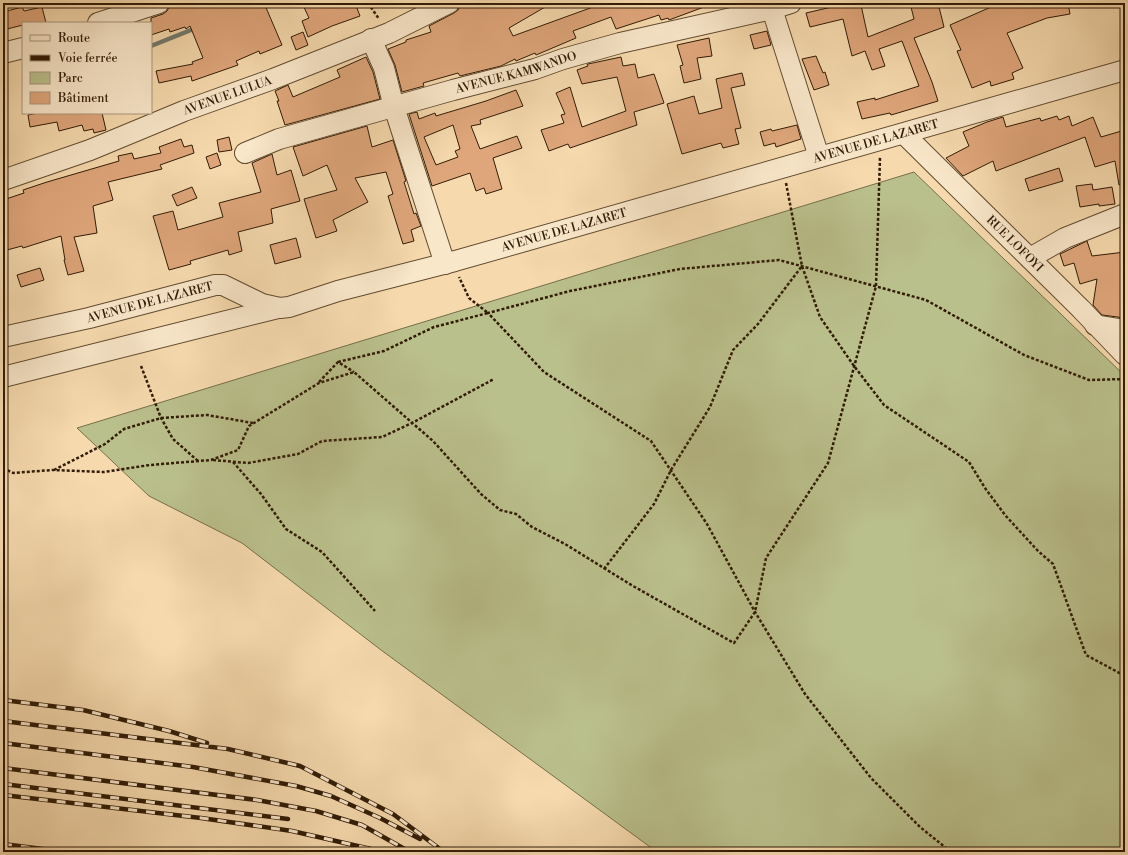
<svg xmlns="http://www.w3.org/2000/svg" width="1128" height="855" font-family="'Libre Bodoni',serif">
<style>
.green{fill:#bac08c;stroke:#766e49}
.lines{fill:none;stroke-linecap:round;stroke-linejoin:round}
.stream{stroke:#727a6d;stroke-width:4.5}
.building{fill:#dfa67b;stroke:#311b06;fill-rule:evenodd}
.minor-casing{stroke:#624b30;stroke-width:22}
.path{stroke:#311b06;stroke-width:2.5;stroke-dasharray:3 2;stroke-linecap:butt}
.minor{stroke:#f9e7ca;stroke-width:20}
.rail-casing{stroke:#311b06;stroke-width:4.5}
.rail{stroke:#f9e7ca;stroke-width:3;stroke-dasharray:9;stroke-linecap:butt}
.labels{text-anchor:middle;stroke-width:4;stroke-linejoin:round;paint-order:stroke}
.street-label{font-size:12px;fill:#311b06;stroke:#f9e7ca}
</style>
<rect width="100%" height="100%" fill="#f6daae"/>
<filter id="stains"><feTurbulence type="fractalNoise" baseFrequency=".005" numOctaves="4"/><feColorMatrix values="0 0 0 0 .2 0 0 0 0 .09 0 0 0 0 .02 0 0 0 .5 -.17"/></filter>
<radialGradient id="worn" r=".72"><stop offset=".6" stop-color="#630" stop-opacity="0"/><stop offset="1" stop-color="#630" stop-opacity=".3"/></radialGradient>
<!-- green -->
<path class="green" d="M914 172 1125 376V852H657L381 650 242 543 149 496 77 428Z"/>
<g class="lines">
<!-- stream -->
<path class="stream" d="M151 46 196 28"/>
</g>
<!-- building -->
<path class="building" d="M181 3H264L282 45 260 54 259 51 236 61 238 65 192 81 191 76 159 83 156 71 193 64 192 62 203 58 190 26 186 29 185 27 170 32 169 29 151 35V18L163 14 167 11 169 7Z
M302 3H355L360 16 332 26 308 37 302 21 309 18Z
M467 3H552L509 28 513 36 604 3H617L618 7 632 3H711L712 4 669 20 668 18 661 20 659 15 616 29 611 17 573 31 576 38 536 55 535 53 516 61 515 59 501 66 460 76 458 73 423 83 424 86 402 92 395 65 388 49 406 42V40L431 32 429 26 454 13 458 10 460 6Z
M849 3H851L852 7 861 5 868 37 914 19 910 3H938L944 27 914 38 932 82 938 101 891 115 890 113 862 119 857 102 875 98V100L919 86 902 41 879 49 885 66 872 70 865 51 852 56 843 19 810 27 806 13Z
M1000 3H1068L1070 14 1047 18 1007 33 1023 68 1012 73 1014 79 991 86 990 81 972 88 957 51 961 50 950 25Z
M22 7 24 11 42 7 46 23H23V25L3 30V12Z
M767 31 771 45 754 49 750 35Z
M303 32 308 45 296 50 291 37Z
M709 38 712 56 697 58 701 79 684 83 680 66 683 65 677 45Z
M816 56 823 73 825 72 829 85 814 90 802 59Z
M366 57 373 72 380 99 285 125 277 101H279L275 91 288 85 293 97 340 77 337 70Z
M621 57 623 66 635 64 638 78 654 74 664 103 634 112 637 125 570 148 568 144 549 151 541 130 564 123 561 115 565 114 556 93 570 87 582 127 626 111 617 77 582 84 577 70 588 66 587 64H588Z
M742 73 745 85 731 88 741 128 735 129 739 144 723 148 721 143 682 154 667 104 694 96 699 114 722 108 716 79Z
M516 90 523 106 480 120 481 124 471 126 480 149 517 136 522 148 493 158 502 189 486 194 484 188 476 191 470 173 432 186 409 114 417 112 419 119 435 113 436 116 486 101ZM453 125 460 149 455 151 458 157 436 165 424 137Z
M38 113H102L106 130 94 133 93 129 84 131 82 125 59 131 57 122 30 127 28 115Z
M1057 116 1059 120 1069 116 1072 126 1093 117 1101 137 1125 130V184L1119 185 1115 161 1095 167 1085 137 996 171 993 161 963 176 946 158 969 146 963 132 987 122 1003 117 1006 127 1040 118 1041 121Z
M797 125 801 139 776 147 775 143 764 146 760 132 771 129 772 131Z
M367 126 372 147 393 140 406 181 404 182 414 214 416 213 421 226 411 230 414 241 403 244 388 196 393 194 386 172 355 178 368 202 333 220 337 231 316 238 304 199 337 190 327 165 303 176 293 147Z
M229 137 232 150 219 152 217 140Z
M181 139 184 147 192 145 194 153 160 165 162 169 108 182 113 200 93 206 97 233 74 237 84 271 68 275 64 260H65L61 236 23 248 22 246 3 251V200L24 193 23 190 47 182 119 161 118 156 132 153 134 159 161 153 159 147Z
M217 153 221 165 210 169 206 157Z
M272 154 277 175 291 170 300 201 271 209 273 223 238 232 242 251 229 255 228 250 190 261 191 264 169 270 153 216 173 211 178 230 223 217 219 203 261 192 252 163Z
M1059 168 1063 181 1029 191 1025 179Z
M1092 184 1093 190 1112 187 1115 204 1099 206V204L1080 207 1076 186Z
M192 187 197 198 177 206 172 195Z
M296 238 301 257 275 264 270 245Z
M1087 241 1092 256 1125 252V318L1102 315 1093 305 1097 279 1080 284 1074 263 1064 266 1060 254Z
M40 268 44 280 21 287 17 275Z"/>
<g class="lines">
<!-- minor casing -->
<g class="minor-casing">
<g id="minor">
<path d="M772 9 819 157"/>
<path d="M98 23 159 3"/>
<path d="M371 39 384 68 394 107 445 264"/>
<path d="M3 53 23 48"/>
<path id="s1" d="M904 134 1081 309 1125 355"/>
<path id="s2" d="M245 153 279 139 453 90 535 69 563 59 620 43 772 9 791 3"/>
<path id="s3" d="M3 180 90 150 184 111 273 79 389 33 449 3"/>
<path d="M1030 258 1065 238 1125 214"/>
<path d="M1095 325 1125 330"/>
<path id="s4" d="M3 337 89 318 215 285H223L262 304 280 308 289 307 338 291 455 261 1125 70"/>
<path d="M3 377 278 308"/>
</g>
</g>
<!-- path -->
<path class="path" d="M368 3 379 19
M786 183 802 266 820 317 854 366 884 405 969 462 985 488 1005 515 1038 551 1053 564 1086 655 1125 676
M338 362 384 351 434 327 488 313 469 298 459 277
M141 366 161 418 173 439 198 461
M319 382 338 362 354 372
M213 460 248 463 298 454 322 441 382 437 412 423 494 379
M233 462 261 494 286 529 322 552 375 611
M3 468 13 473 53 470 104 472 150 465 211 460 238 450 249 426 319 383 354 372 433 441 481 494 500 510 516 514 532 527 565 544 633 586 734 643 755 612 766 558 828 463 876 286 880 157
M54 470 105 444 124 429 161 418 207 415 253 423
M604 569 654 504 671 470 710 407 733 350 758 324 802 266
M951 852 920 827 871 778 805 694 755 612 707 524 651 441 544 372 488 313 570 291 680 269 779 260 926 300 1024 355 1089 380 1125 379"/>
<!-- minor -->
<use href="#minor" class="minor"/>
<!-- rail casing -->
<g class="rail-casing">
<path id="rail" d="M3 700 83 710 169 731 207 743
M3 721 228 749 300 766 393 814 444 852
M3 743 193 767 296 786 331 796 380 818 420 839
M3 768 257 800 316 811 362 825 410 852
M3 784 288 819
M3 795 201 818 292 831 384 852
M3 844 66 852"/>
</g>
<!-- rail -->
<use href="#rail" class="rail"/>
</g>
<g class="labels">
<!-- street labels -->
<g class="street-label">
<text dy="4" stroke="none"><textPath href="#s2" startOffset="283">AVENUE KAMWANDO</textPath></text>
<text dy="4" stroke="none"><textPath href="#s3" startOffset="240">AVENUE LULUA</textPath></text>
<text dy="4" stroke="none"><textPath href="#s4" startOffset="907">AVENUE DE LAZARET</textPath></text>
<text dy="4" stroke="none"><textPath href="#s4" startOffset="583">AVENUE DE LAZARET</textPath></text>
<text dy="4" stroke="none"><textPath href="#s1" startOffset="156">RUE LOFOYI</textPath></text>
<text dy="4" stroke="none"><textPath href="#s4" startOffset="151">AVENUE DE LAZARET</textPath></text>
</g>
</g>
<!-- margin -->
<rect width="1128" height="855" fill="none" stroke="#f6daae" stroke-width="16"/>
<rect x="4" y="4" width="1120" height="847" fill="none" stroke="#311b06" stroke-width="2"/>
<rect x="8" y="8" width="1112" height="839" fill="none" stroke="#311b06"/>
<!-- legend -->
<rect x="22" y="22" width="130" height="92" fill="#f9e7ca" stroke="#a9957c"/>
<rect x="30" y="35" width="20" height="6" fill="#f9e7ca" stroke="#a9957c"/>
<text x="58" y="42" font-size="12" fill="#311b06">Route</text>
<rect x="30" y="55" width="20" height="6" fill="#311b06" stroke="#a9957c"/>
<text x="58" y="62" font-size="12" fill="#311b06">Voie ferrée</text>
<rect x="30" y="72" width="20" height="12" fill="#bac08c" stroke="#a9957c"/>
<text x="58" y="82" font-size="12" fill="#311b06">Parc</text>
<rect x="30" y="92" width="20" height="12" fill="#dfa67b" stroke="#a9957c"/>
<text x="58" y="102" font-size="12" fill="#311b06">Bâtiment</text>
<rect width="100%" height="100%" filter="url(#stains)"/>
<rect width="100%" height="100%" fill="url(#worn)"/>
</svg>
